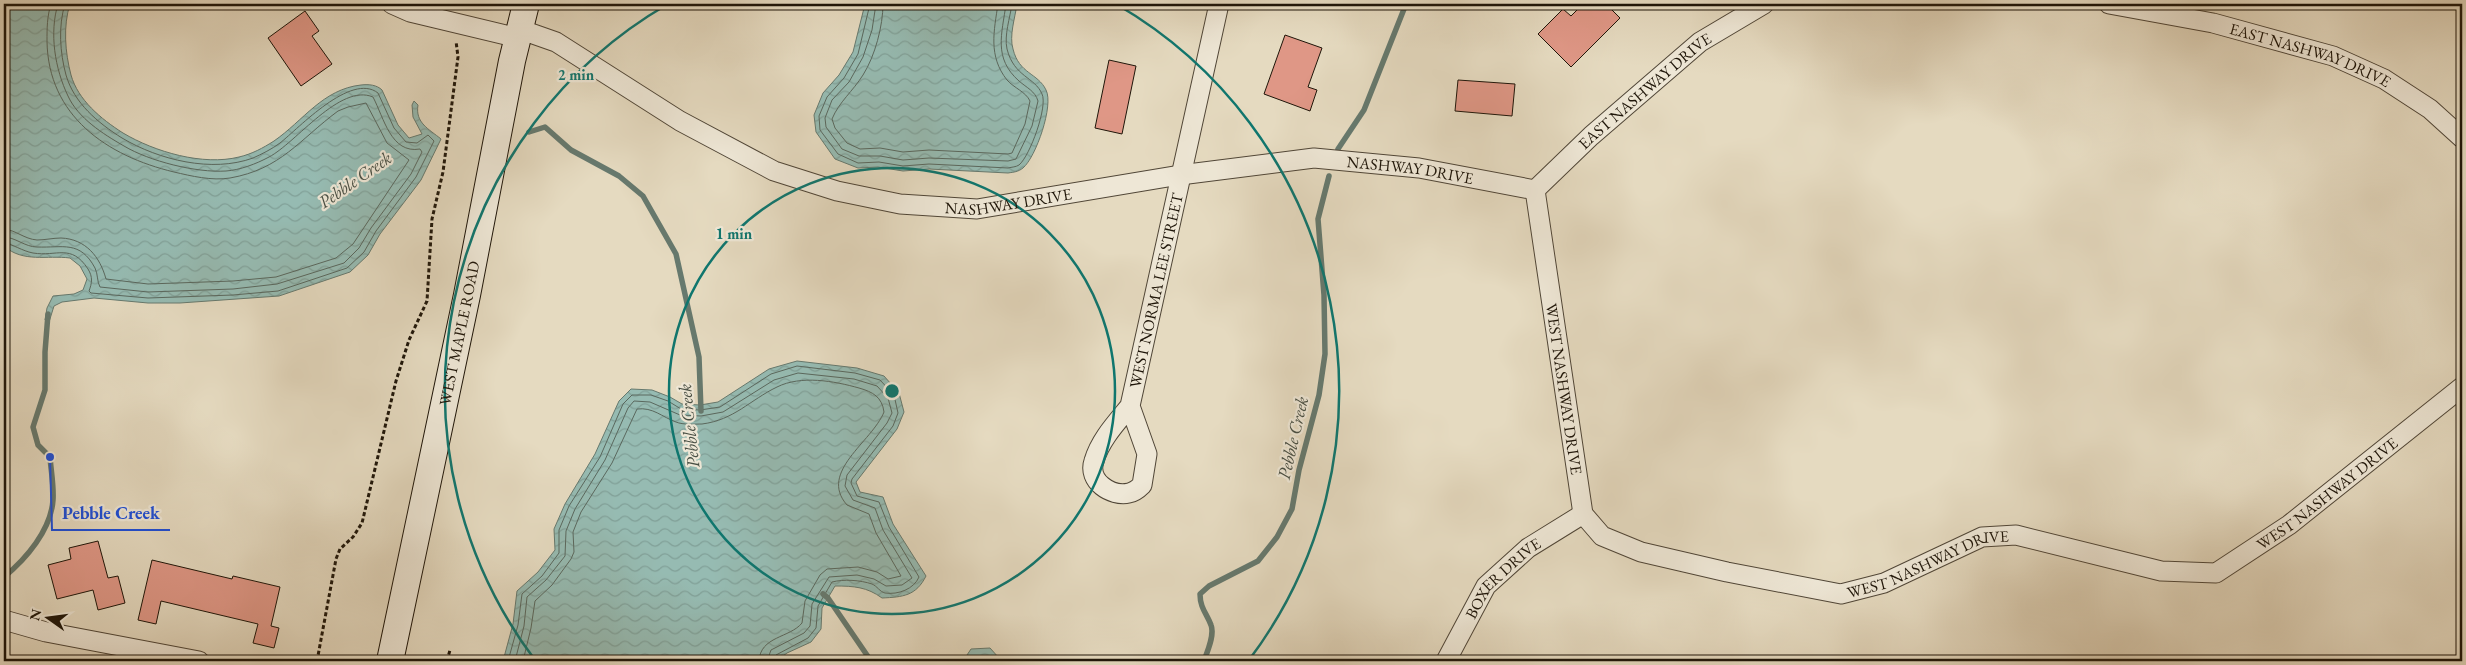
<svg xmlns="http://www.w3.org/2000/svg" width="2466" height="665" font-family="'EB Garamond',serif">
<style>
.water{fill:url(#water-waves);stroke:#66796e}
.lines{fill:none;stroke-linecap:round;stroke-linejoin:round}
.shore{stroke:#5a685e;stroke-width:1}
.stream{stroke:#66796e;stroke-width:5.5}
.building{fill:#df9786;stroke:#1e1509}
.street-casing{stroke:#504637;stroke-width:21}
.secondary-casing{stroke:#1e1509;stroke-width:28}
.path{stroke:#1e1509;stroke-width:3;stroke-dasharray:4 2.5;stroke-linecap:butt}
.street{stroke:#eee7d6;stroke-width:19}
.secondary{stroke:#eee7d6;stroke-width:26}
.ring{fill:none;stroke:#0f766e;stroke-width:2.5}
.labels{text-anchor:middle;stroke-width:4.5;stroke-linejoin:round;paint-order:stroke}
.street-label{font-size:16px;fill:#1e1509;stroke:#eee7d6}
.water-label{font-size:18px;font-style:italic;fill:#484f44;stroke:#eee7d6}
.centre{fill:#0f766e;stroke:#eee7d6;stroke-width:2.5}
.ring-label{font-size:15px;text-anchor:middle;font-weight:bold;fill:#0f766e;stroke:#eee7d6;stroke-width:4.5;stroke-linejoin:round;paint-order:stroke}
.leader{fill:none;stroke:#1d4ed8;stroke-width:2}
.callout-dot{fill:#1d4ed8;stroke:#eee7d6;stroke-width:2}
.callout-label{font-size:18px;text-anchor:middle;font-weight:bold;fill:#1d4ed8;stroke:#eee7d6;stroke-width:4.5;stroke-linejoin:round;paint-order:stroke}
</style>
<defs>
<pattern id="water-waves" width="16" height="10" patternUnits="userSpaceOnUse" patternTransform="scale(1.25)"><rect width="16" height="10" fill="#96bbb2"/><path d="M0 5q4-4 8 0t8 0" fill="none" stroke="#81a098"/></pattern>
</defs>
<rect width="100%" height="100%" fill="#e5dac0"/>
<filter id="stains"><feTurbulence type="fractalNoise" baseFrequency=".004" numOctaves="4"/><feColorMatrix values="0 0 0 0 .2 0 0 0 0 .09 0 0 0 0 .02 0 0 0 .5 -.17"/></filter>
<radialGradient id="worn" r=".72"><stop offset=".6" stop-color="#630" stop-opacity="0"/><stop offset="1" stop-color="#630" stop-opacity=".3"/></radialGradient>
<!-- water -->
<path class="water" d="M4 4H70C63 26 65 52 71 75 78 100 101 119 123 133 155 152 203 166 239 157 252 154 263 148 274 141 303 121 323 89 361 85 369 84 377 85 382 90L398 125 409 138 422 134 413 117 412 105 414 101 418 105C415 123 429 129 441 139L421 180 380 234 368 255 350 272 279 296 180 303H148L94 298 62 302 54 306 49 322 45 320 47 308 53 296 74 294 83 290 87 279 80 266 70 258C47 255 23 263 4 246Z
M865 4H1017C1015 18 1009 36 1013 49 1019 74 1038 73 1046 90 1054 105 1036 157 1023 168 1018 172 1014 172 1008 173L929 169 903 171 878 167 858 168 835 159 816 132 814 115 823 93 839 75 853 52Z
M797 361 857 368 884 376 899 393 904 412 897 429 856 482 860 492 883 497 893 524 926 576C916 596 903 597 882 598 867 587 854 586 835 586L822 608 821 629 811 642 787 653 776 661H503L513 624 517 591 538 572 555 550 554 529 565 504 595 454 619 401 631 389 652 390 670 397 682 404 700 405 718 402 769 369Z
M990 648 999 658 1019 661H963L971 649Z"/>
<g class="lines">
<!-- shore -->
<path class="shore" d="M870 4 858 54 844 78 827 97 819 116 820 130 838 154 858 163 879 162 903 166 929 164 1008 168C1012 167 1016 167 1019 165 1030 156 1048 106 1042 94 1035 77 1014 77 1007 49 1004 35 1010 18 1012 4
M876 4 872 30 863 57 849 82 832 100 825 118 826 127 842 149 859 156H880L903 160 929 158 1008 161 1016 159 1032 126 1038 101C1035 91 1027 88 1019 81 993 58 1002 34 1006 4
M883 4C883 26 875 56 863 75 853 91 839 102 832 119L835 128 847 143 860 149 880 148 903 152 929 150 1008 154 1012 153 1025 124 1030 101C1026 92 1014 88 1007 80 988 56 994 31 998 4
M4 229C16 230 24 239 37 240 45 240 53 238 61 238 86 239 100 257 106 279L148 284 233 281 276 277 336 258 353 244 409 160 387 143 366 103 348 107 338 111C299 140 281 169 230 178 212 181 191 176 174 172 107 156 48 116 47 41 47 29 47 16 51 4
M4 237C15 237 25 247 37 247 63 248 80 240 95 268 98 274 97 282 100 287L148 292 233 289 277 284 344 263 359 248 371 228 411 174 422 152 420 149C391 154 384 118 373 97 340 83 296 143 269 157 256 164 240 170 226 171 196 173 149 161 124 146 103 134 78 118 68 96 55 69 49 33 58 4
M4 243C13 244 22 251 33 253 57 257 71 243 88 269 93 277 92 283 89 291L91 293 148 298 233 295 278 291 347 268 364 252 376 231 416 177 434 141 428 135 417 143 406 142 394 128 378 93C351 72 299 128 280 143 272 149 262 154 253 158 212 173 159 160 122 138 98 123 74 103 66 75 60 53 58 26 65 4
M508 661 518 625 522 594 542 576 559 553V530L569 506 600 457 623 404 632 395H651L668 401 681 409 700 410 720 407 771 374 797 366 855 373 880 380 894 395 898 413 893 426 852 479 851 483 857 496 879 502 889 527 919 577C914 589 898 595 885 593 880 592 877 586 872 584 860 580 844 579 832 582L818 606 816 628 808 638 776 655 773 661
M515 661 524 626 527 597 546 580 565 556 566 531 575 509 605 460 628 408 634 401 650 402 680 415 701 416 723 412 774 380 798 373 854 379 877 386 888 398 892 413 887 423 847 475 845 486 853 500 875 508 883 530 912 578 902 585 886 586 874 579 857 575 829 577 812 604 810 626 804 633 771 650 767 661
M523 661 531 628 535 601 552 585 571 559 574 552 573 532 581 512 612 463 637 409C653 407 662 417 676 422 683 425 695 424 702 424 734 420 750 400 777 387 801 375 834 381 859 388 873 392 882 397 884 412 872 442 818 472 847 505L869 514 876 533 901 576 888 579 877 572 858 567 827 569 820 575 805 601 802 623C790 638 760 636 759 661"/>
<!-- stream -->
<path class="stream" d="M529 132 545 127 571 150 619 176 643 196 676 254 699 357 701 411
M1338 149 1364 110 1406 4
M4 577C26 559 51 530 53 500 54 486 51 471 50 457L38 445 33 427 45 390V352L48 314
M823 594 828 598 871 661
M1204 661C1207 652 1215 635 1211 625 1207 614 1200 608 1200 594L1209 586 1258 561 1277 537 1292 509 1299 470 1319 395 1325 354 1324 295 1318 219 1329 176"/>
</g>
<!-- building -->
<path class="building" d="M1583 4H1606L1620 18 1571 67 1538 34 1563 9 1571 16Z
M305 11 319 31 312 36 332 64 301 86 268 38Z
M1285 35 1322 48 1308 87 1317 90 1310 111 1264 94Z
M1109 60 1136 66 1122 134 1095 128Z
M1458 80 1515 84 1512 116 1455 111Z
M98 541 108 578 118 576 125 603 98 610 93 590 57 599 48 565 71 559 69 548Z
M152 560 232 579 233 576 280 587 271 626 279 628 274 648 253 643 258 624 161 601 156 624 138 620Z"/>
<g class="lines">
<!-- street casing -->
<g class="street-casing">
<g id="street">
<path d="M392 4 410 12 518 38"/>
<path id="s1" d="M2109 4 2213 23 2333 56 2384 79 2430 109 2462 138"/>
<path id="s2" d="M519 29 556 42 680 121 774 171 837 191 900 204 977 209 1180 175 1314 158 1419 168 1535 190"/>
<path id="s3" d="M1535 190 1583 514 1602 536 1641 552 1727 572 1841 594 1884 583 1982 537 2016 535 2161 571 2216 573 2289 525 2462 387"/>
<path id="s4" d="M1535 190 1591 136 1700 42 1764 4"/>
<path id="s5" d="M1130 406 1147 454 1142 485C1139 488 1134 492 1129 493 1111 497 1087 481 1094 461 1100 440 1116 423 1130 406L1219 4"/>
<path d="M4 620 46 632 199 661"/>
<path id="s6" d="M1446 661 1486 586 1528 548 1583 514"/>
</g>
</g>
<!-- secondary casing -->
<g class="secondary-casing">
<g id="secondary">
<path id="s7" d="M390 661 467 295 512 61 526 4"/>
</g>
</g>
<!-- path -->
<path class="path" d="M317 661 336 559 340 549 353 537 362 523 396 381 409 340 427 301 432 219 443 172 458 57 456 41
M447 661 450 650"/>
<!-- street -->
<use href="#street" class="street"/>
<!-- secondary -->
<use href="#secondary" class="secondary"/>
</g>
<!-- distance rings -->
<g class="ring">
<circle cx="892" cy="391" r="223"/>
<path d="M535 660A447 447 0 0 1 668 4M1116 4A447 447 0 0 1 1249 660"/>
</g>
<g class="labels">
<!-- street labels -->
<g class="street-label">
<text dy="6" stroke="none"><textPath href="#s1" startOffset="208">EAST NASHWAY DRIVE</textPath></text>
<text dy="6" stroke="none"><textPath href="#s4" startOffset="148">EAST NASHWAY DRIVE</textPath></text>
<text dy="6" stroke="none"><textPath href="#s2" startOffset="938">NASHWAY DRIVE</textPath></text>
<text dy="6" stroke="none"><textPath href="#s2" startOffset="532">NASHWAY DRIVE</textPath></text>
<text dy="6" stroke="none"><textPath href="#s5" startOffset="339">WEST NORMA LEE STREET</textPath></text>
<text dy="6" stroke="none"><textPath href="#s7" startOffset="335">WEST MAPLE ROAD</textPath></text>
<text dy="6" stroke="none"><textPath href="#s3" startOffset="201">WEST NASHWAY DRIVE</textPath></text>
<text dy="6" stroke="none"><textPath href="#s3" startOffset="1131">WEST NASHWAY DRIVE</textPath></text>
<text dy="6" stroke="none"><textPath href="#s3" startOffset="696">WEST NASHWAY DRIVE</textPath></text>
<text dy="6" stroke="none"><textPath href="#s6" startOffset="102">BOXER DRIVE</textPath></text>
</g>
<!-- water labels -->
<g class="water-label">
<text transform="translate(355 180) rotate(-35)" y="6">Pebble Creek</text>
<text transform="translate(689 426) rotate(-96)" y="6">Pebble Creek</text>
<text transform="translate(1293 438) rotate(-77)" y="6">Pebble Creek</text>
</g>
</g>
<circle cx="892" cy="391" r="8" class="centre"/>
<g class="ring-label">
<text x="576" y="80">2 min</text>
<text x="734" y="239">1 min</text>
</g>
<!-- callouts -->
<path class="leader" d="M50 457L52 530H170"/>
<circle class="callout-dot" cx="50" cy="457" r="5"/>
<g class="callout-label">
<text x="111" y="519">Pebble Creek</text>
</g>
<!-- margin -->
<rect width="2466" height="665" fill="none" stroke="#e5dac0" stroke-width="20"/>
<rect x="5" y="5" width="2456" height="655" fill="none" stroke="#1e1509" stroke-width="2.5"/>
<rect x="10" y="10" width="2446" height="645" fill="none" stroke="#1e1509"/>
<!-- north arrow -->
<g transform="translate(48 618) rotate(284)" stroke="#eee7d6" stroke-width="4" paint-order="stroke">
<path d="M0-4L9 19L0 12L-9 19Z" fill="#1e1509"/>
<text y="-8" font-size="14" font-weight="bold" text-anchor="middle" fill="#1e1509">N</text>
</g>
<rect width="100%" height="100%" filter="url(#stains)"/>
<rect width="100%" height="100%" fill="url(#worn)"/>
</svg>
